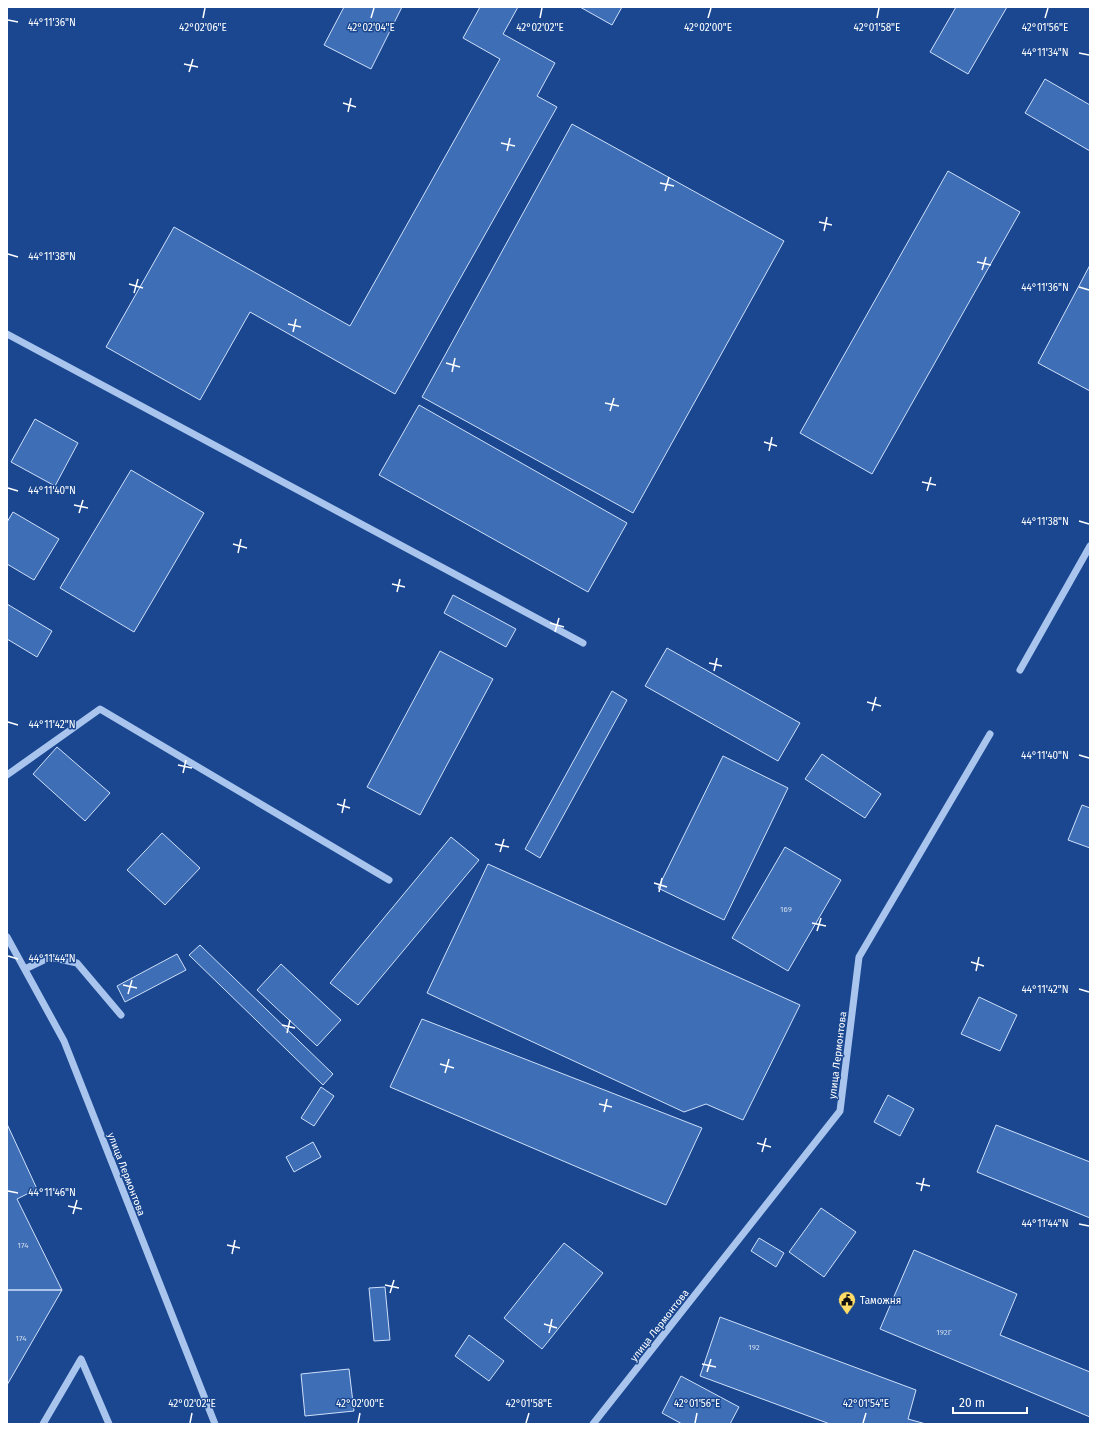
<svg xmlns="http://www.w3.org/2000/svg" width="1097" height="1431" font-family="'Fira Sans',sans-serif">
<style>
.building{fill:#3e6eb6;stroke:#cfe0fa}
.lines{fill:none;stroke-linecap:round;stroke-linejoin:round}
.minor{stroke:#a9c5ee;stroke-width:7}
.ticks{fill:none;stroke:#fff;stroke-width:1.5}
.labels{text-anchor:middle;stroke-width:3;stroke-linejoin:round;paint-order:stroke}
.number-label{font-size:8px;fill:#cfdbed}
.street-label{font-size:10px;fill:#fff;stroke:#1a4790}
.poi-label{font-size:10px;fill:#fff;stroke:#1a4790;text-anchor:start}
.ticks-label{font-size:10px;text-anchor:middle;fill:#fff;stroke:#1a4790;stroke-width:3;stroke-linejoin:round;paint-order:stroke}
</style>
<rect width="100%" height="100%" fill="#1a4790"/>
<!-- building -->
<path class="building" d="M344 7H402L371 69 324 45Z
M480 7H518L503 34 555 63 537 96 557 107 395 394 250 312 200 400 106 347 174 227 350 326 500 59 463 38Z
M580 7H622L612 25Z
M956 7H1007L968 74 930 52Z
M1045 79 1090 105V151L1025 113Z
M572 124 784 241 633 513 422 397Z
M948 171 1020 212 872 474 800 433Z
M1090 265V391L1038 363Z
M419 405 627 523 588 592 379 475Z
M35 419 78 443 55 486 11 462Z
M131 470 204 513 134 632 60 588Z
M13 512 59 539 34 580 7 564V522Z
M453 595 516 629 506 647 444 613Z
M7 604 52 631 37 657 7 639Z
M667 648 800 723 778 761 645 686Z
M440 651 493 679 420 815 367 787Z
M612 691 627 700 540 858 525 849Z
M57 747 110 793 85 821 33 774Z
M822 754 881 794 865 818 805 779Z
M723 756 788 788 724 920 658 888Z
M1082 805 1090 808V848L1068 840Z
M162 833 200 868 165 905 127 870Z
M451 837 479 860 358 1005 330 983Z
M785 847 841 880 788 971 732 938Z
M488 864 800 1005 743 1120 706 1104 684 1112 427 993Z
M200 945 333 1074 323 1085 189 955Z
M177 954 186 970 125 1002 117 986Z
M281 964 341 1020 317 1046 257 990Z
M979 997 1017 1015 1000 1051 961 1034Z
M422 1019 702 1128 666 1205 390 1087Z
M321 1087 334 1096 314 1126 301 1118Z
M888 1095 914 1109 900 1136 874 1122Z
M7 1124 37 1189 17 1199 62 1290H7Z
M996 1125 1090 1162V1218L977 1172Z
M313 1142 321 1157 294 1172 286 1157Z
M821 1208 856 1232 824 1277 789 1252Z
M759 1238 784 1253 776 1267 751 1251Z
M564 1243 603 1273 542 1349 504 1318Z
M914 1250 1017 1294 1000 1335 1090 1372V1417L880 1329Z
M385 1287 390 1340 374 1341 369 1288Z
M7 1290H62L7 1385Z
M720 1317 916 1390 908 1419 926 1424H830L700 1376Z
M469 1335 504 1361 489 1381 455 1356Z
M349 1369 354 1411 305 1416 301 1374Z
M681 1376 739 1407 730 1424H682L662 1413Z"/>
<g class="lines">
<!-- minor -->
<path class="minor" d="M7 334 583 643
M1020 670 1090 546
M7 775 100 709 389 880
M7 937 64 1041 215 1424
M25 969 50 957 77 963 121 1015
M43 1424 81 1359 109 1424
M593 1424 840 1111 859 957 990 734"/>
</g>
<!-- ticks -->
<path class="ticks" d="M203 18 205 8M371 18 374 8M540 18 542 8M708 18 711 8M877 18 879 8M1045 18 1048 8M8 20 18 22M1079 53 1089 55M184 64 198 67M189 72 193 59M343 103 356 107M348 112 351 98M501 143 515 146M507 151 510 138M660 183 674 186M665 191 669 177M819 222 832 225M824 231 827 217M8 254 18 257M977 262 991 265M982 270 986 257M129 284 143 288M1079 287 1089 290M134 293 138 279M288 324 301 327M293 332 296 319M446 363 460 367M452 372 455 358M605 403 619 406M610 411 614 398M764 442 777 446M769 451 772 437M922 482 936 485M8 488 18 491M927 491 931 477M74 505 88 508M79 513 83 500M1079 521 1089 524M233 544 247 548M238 553 241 539M392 584 405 587M397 592 400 579M550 623 564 627M555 632 559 618M709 663 722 666M714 671 717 658M867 702 881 706M872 711 876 697M8 722 18 725M1079 755 1089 758M178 765 192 768M183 773 186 760M337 804 350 808M342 813 345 799M495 844 509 847M500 852 504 839M654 883 667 887M659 892 662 878M812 923 826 926M817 931 821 918M8 956 18 959M971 962 984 966M976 971 979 957M123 985 137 988M1079 989 1089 992M128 994 132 980M282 1025 295 1028M287 1033 290 1020M440 1064 454 1068M445 1073 449 1059M599 1104 612 1107M604 1112 607 1099M757 1143 771 1147M762 1152 766 1138M916 1183 930 1186M8 1191 18 1193M921 1191 924 1178M68 1206 82 1209M73 1214 77 1200M1079 1224 1089 1226M227 1245 240 1248M232 1254 235 1240M385 1285 399 1288M390 1293 394 1280M544 1324 557 1328M549 1333 552 1319M702 1364 716 1367M707 1372 711 1359M190 1423 192 1413M358 1423 360 1413M526 1423 529 1413M695 1423 697 1413M863 1423 866 1413"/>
<!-- icons -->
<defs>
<g id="civic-pin" transform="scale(0.9)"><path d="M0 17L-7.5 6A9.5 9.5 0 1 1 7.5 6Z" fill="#ffdb67" stroke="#1a4790"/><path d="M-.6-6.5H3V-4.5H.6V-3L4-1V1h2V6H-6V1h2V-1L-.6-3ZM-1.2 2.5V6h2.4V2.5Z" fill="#111"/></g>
</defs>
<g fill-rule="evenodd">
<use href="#civic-pin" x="847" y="1300"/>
</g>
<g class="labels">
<!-- number labels -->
<g class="number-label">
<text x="786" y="912">169</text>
<text x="23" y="1248">174</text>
<text x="944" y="1335">192Г</text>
<text x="21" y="1341">174</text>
<text x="754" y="1350">192</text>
</g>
<!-- street labels -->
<g class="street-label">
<text transform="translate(837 1055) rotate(-83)" y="4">улица Лермонтова</text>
<text transform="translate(127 1174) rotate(69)" y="4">улица Лермонтова</text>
<text transform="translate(659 1325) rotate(-52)" y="4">улица Лермонтова</text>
</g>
<!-- poi labels -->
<g class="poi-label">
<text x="860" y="1304">Таможня</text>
</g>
</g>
<g class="ticks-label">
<text x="52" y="26">44°11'36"N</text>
<text x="203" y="31">42°02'06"E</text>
<text x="371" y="31">42°02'04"E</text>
<text x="540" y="31">42°02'02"E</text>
<text x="708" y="31">42°02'00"E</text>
<text x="877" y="31">42°01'58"E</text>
<text x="1045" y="31">42°01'56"E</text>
<text x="1045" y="56">44°11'34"N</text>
<text x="52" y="260">44°11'38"N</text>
<text x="1045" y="291">44°11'36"N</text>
<text x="52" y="494">44°11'40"N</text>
<text x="1045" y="525">44°11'38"N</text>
<text x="52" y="728">44°11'42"N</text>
<text x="1045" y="759">44°11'40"N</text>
<text x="52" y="962">44°11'44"N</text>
<text x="1045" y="993">44°11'42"N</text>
<text x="52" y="1196">44°11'46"N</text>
<text x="1045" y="1227">44°11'44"N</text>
<text x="192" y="1407">42°02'02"E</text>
<text x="360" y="1407">42°02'00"E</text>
<text x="529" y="1407">42°01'58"E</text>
<text x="697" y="1407">42°01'56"E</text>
<text x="866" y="1407">42°01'54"E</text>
</g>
<!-- border -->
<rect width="1097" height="1431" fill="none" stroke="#ffffff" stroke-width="16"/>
<!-- scale -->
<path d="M953 1407v6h74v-6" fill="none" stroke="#ffffff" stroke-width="2"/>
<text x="959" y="1407" font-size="12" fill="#ffffff" stroke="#1a4790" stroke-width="3" paint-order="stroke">20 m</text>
</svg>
